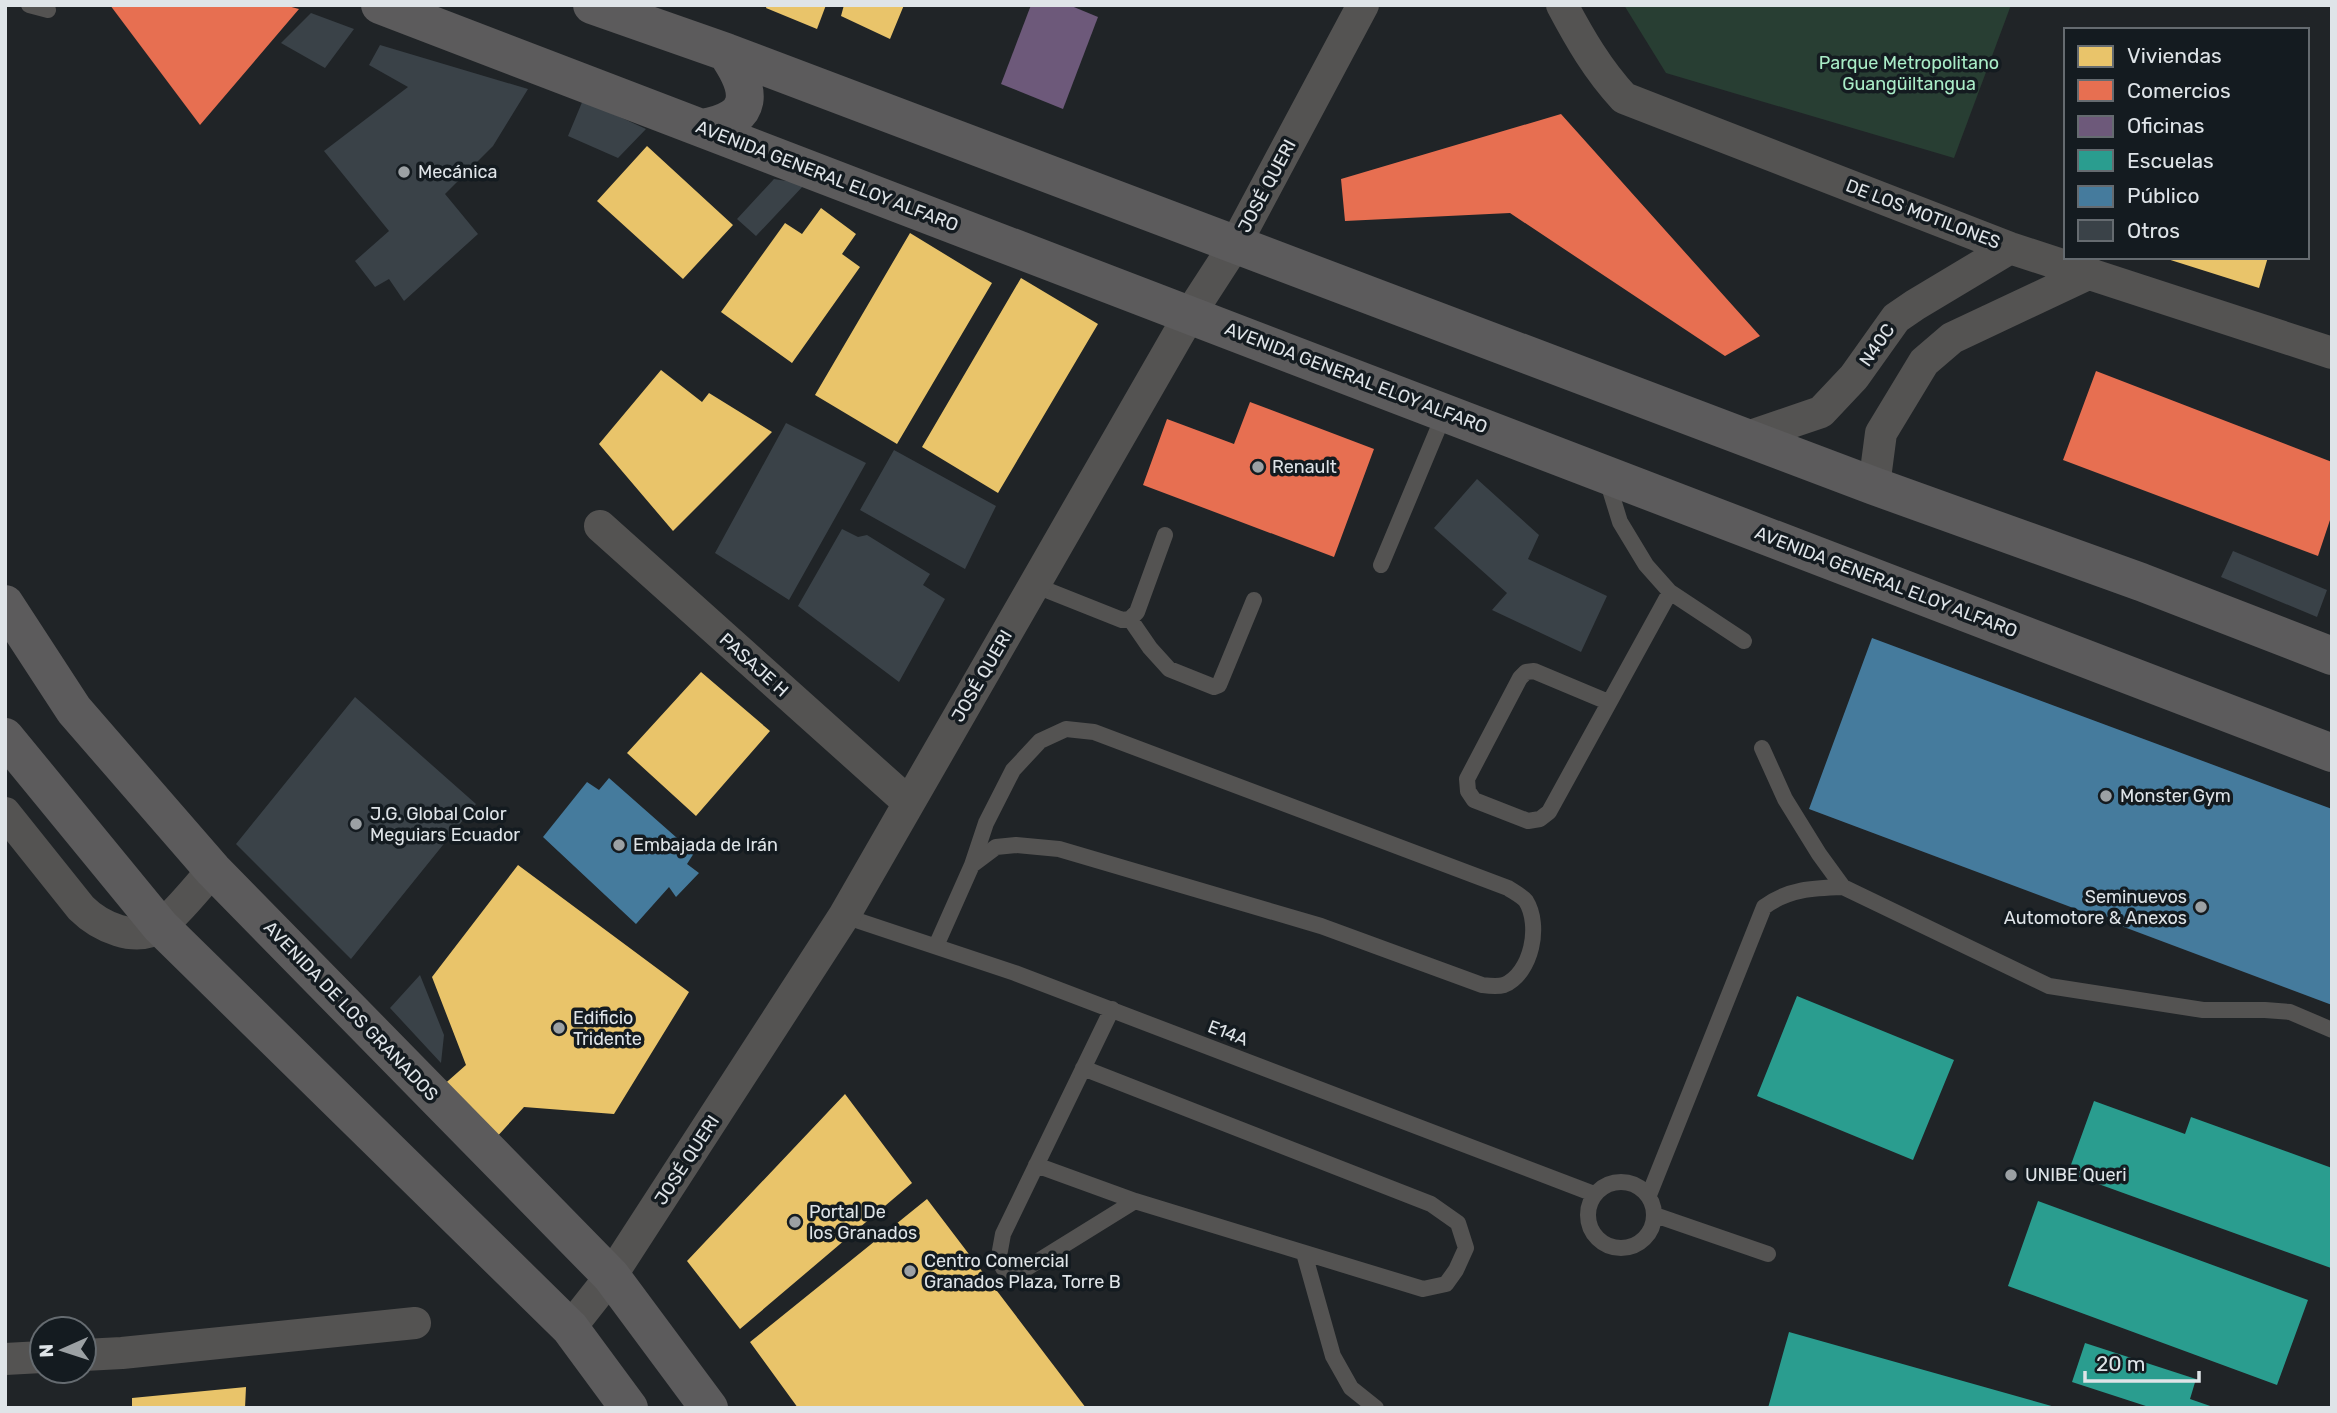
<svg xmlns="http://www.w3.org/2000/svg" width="2337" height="1413" font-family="Rubik,sans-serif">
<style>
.green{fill:#283e33}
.homes{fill:#e9c46a}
.shops{fill:#e76f51}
.offices{fill:#6d597a}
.schools{fill:#2a9d8f}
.public{fill:#457b9d}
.building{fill:#3a4248}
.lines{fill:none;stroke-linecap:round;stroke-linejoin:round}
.lane{stroke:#545352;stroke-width:16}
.street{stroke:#545352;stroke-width:32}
.primary{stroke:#5c5b5c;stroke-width:38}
.poi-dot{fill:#9ca1a4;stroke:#141b20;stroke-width:2.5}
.labels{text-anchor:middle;stroke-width:7;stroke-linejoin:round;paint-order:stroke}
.park-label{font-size:18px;fill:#a9ecc7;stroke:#141b20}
.poi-label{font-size:18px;fill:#dfe4e8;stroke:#141b20;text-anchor:start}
.street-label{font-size:18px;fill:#dfe4e8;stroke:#141b20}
</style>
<rect width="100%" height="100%" fill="#202427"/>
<!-- green -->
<path class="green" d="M1624 5H2011L1954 158 1666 73Z"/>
<!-- homes -->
<path class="homes" d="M767 5H826L817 29 766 8Z
M844 5H904L890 39 841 16Z
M647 146 733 225 683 279 597 201Z
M821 208 856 234 842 254 860 267 792 363 721 312 785 223 802 234Z
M910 233 992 283 897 444 815 395Z
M2161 257H2268L2259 288Z
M1021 278 1098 324 998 493 922 447Z
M661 370 702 402 709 393 772 432 673 531 599 444Z
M701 672 770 731 696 816 627 753Z
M518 865 689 992 614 1114 524 1107 494 1140 440 1088 466 1065 432 977Z
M845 1094 912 1183 740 1329 687 1261Z
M927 1199 1086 1408H798L750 1342Z
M246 1387 245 1408H132V1398Z"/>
<!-- shops -->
<path class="shops" d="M110 5H284L299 9 200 125Z
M1561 114 1760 336 1725 356 1510 213 1345 221 1341 179Z
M2096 371 2332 462V514L2318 556 2063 460Z
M1250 402 1374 449 1334 557 1143 485 1167 419 1234 444Z"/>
<!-- offices -->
<path class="offices" d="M1031 5H1069L1098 17 1063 109 1001 84Z"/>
<!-- schools -->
<path class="schools" d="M1797 996 1954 1060 1913 1160 1757 1096Z
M2094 1101 2185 1134 2191 1117 2332 1168 2331 1268 2068 1173Z
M2038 1201 2308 1300 2277 1385 2008 1286Z
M1789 1332 2055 1407V1408H1768Z
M2085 1343 2196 1379 2190 1399 2216 1408H2152L2072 1382Z"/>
<!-- public -->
<path class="public" d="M1872 638 2332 809V1005L1809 809Z
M609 778 694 853 687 864 699 873 676 897 669 887 636 924 543 837 587 782 599 790Z"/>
<!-- building -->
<path class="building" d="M311 13 354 29 325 68 281 43Z
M380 45 528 89 493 146 445 194 478 234 404 301 389 279 375 287 355 261 389 231 324 151 408 87 369 65Z
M583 100 646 129 618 158 568 136Z
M774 179 805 184 756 236 737 219Z
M786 423 866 463 789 600 715 553Z
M894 450 996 506 965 569 860 510Z
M1477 479 1539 535 1528 559 1607 596 1581 652 1492 610 1507 593 1434 528Z
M842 529 858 537 867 535 930 574 923 585 945 599 899 682 798 606Z
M2233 551 2327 590 2317 617 2221 577Z
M355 697 476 804 351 959 236 844Z
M420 975 444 1035 441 1063 390 1008Z"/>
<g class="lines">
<!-- lane -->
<path class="lane" d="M29 5 48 10
M1607 480 1620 522 1646 565 1670 592 1744 641
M1381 565 1445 412
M1034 585 1122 620 1130 619 1137 612 1165 535
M1130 619 1150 648 1169 669 1214 687 1219 685 1254 600
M1608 702 1534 671 1526 672 1520 678 1467 779 1468 791 1474 800 1528 821 1540 819 1549 812 1670 592
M1762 748 1785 799 1819 854 1843 887 2049 986 2203 1010H2265L2290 1012 2332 1030
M844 916 1015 973 1594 1194
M936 946 972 865 986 823 1013 770 1040 741 1066 729 1094 732 1508 888C1514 892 1522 896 1526 901 1541 925 1532 973 1504 985 1497 987 1490 986 1482 985L1321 926 1059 849 1016 845 996 847 972 865
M1083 1068 1431 1204 1458 1223 1466 1248 1456 1270 1446 1284 1423 1289 1135 1201 1022 1271 1012 1273 1003 1268 999 1256 1003 1234 1112 1009
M1036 1165 1135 1201
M1588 1215a33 33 0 1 1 66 0a33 33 0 1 1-66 0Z
M1649 1195 1764 907C1788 889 1813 888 1843 887
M1655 1215 1768 1254
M1304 1253 1333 1356 1351 1388 1376 1408"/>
<!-- street -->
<path class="street" d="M1562 5C1580 39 1598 70 1624 98L2010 248 2332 353
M1745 438 1821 412 1854 377 1896 318 1915 305 2010 248
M1874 486 1881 433 1924 362 1952 338 2090 273
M600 526 909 803
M5 813 81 908C99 926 136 944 160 926 176 915 199 885 213 870
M570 1328 611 1276 844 916 1190 314 1236 243 1363 5
M84 1355 122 1353 415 1323
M5 1359 42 1357"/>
<!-- primary -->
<path class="primary" d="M380 5 2332 753
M592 5 726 52 1874 486 2141 582 2332 656
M702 128C757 119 752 90 726 52
M5 604 74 710 213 870 611 1276 709 1408
M5 737 160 926 570 1328 629 1408"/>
</g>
<!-- markers -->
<g class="poi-dot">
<circle cx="404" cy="172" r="7"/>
<circle cx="1258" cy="467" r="7"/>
<circle cx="2106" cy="796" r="7"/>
<circle cx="356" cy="824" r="7"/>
<circle cx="619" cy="845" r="7"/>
<circle cx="2201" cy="907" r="7"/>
<circle cx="559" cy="1028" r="7"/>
<circle cx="2011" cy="1175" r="7"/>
<circle cx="795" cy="1222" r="7"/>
<circle cx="910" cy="1271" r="7"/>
</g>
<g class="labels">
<!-- park labels -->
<g class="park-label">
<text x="1909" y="69">Parque Metropolitano<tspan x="1909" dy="21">Guangüiltangua</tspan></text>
</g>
<!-- poi labels -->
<g class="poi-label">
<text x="418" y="178">Mecánica</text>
<text x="1272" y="473">Renault</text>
<text x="2120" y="802">Monster Gym</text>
<text x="370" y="820">J.G. Global Color<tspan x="370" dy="21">Meguiars Ecuador</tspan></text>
<text x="633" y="851">Embajada de Irán</text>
<text x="2187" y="903" text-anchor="end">Seminuevos<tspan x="2187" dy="21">Automotore &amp; Anexos</tspan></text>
<text x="573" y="1024">Edificio<tspan x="573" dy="21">Tridente</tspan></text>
<text x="2025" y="1181">UNIBE Queri</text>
<text x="809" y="1218">Portal De<tspan x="809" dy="21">los Granados</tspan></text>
<text x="924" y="1267">Centro Comercial<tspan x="924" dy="21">Granados Plaza, Torre B</tspan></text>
</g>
<!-- street labels -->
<g class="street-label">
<text transform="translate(827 176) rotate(21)" y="6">AVENIDA GENERAL ELOY ALFARO</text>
<text transform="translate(1267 186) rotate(-62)" y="6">JOSÉ QUERI</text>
<text transform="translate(1923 214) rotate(21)" y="6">DE LOS MOTILONES</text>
<text transform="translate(1877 345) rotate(-55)" y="6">N40C</text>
<text transform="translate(1356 378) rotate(21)" y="6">AVENIDA GENERAL ELOY ALFARO</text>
<text transform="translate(1886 582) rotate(21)" y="6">AVENIDA GENERAL ELOY ALFARO</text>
<text transform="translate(754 665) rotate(42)" y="6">PASAJE H</text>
<text transform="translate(982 676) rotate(-60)" y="6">JOSÉ QUERI</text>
<text transform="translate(351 1011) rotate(46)" y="6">AVENIDA DE LOS GRANADOS</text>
<text transform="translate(1228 1033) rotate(21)" y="6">E14A</text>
<text transform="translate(687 1160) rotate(-57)" y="6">JOSÉ QUERI</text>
</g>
</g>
<!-- border -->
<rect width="2337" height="1413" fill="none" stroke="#dfe4e8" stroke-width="14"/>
<!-- legend -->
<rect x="2064" y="28" width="245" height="231" fill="#141b20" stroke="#656b70" stroke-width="2"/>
<rect x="2078" y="46" width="35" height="21" fill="#e9c46a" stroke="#656b70" stroke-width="2"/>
<text x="2127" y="63" font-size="21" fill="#dfe4e8">Viviendas</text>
<rect x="2078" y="80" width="35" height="21" fill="#e76f51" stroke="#656b70" stroke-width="2"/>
<text x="2127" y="98" font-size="21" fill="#dfe4e8">Comercios</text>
<rect x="2078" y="116" width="35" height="21" fill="#6d597a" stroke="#656b70" stroke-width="2"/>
<text x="2127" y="133" font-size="21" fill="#dfe4e8">Oficinas</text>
<rect x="2078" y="150" width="35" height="21" fill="#2a9d8f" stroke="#656b70" stroke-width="2"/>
<text x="2127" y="168" font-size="21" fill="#dfe4e8">Escuelas</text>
<rect x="2078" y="186" width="35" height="21" fill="#457b9d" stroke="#656b70" stroke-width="2"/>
<text x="2127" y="203" font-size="21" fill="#dfe4e8">Público</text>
<rect x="2078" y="220" width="35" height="21" fill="#3a4248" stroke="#656b70" stroke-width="2"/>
<text x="2127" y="238" font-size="21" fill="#dfe4e8">Otros</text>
<!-- north arrow -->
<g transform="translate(63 1350) rotate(267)"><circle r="33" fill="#141b20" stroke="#656b70" stroke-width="2"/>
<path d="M0-5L12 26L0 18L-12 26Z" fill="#9ca1a4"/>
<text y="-10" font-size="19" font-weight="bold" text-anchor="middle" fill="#dfe4e8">N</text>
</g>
<!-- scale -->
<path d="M2085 1371v10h114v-10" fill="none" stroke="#dfe4e8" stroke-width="3.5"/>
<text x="2096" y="1371" font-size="21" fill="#dfe4e8" stroke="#141b20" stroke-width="5" paint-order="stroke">20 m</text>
</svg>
